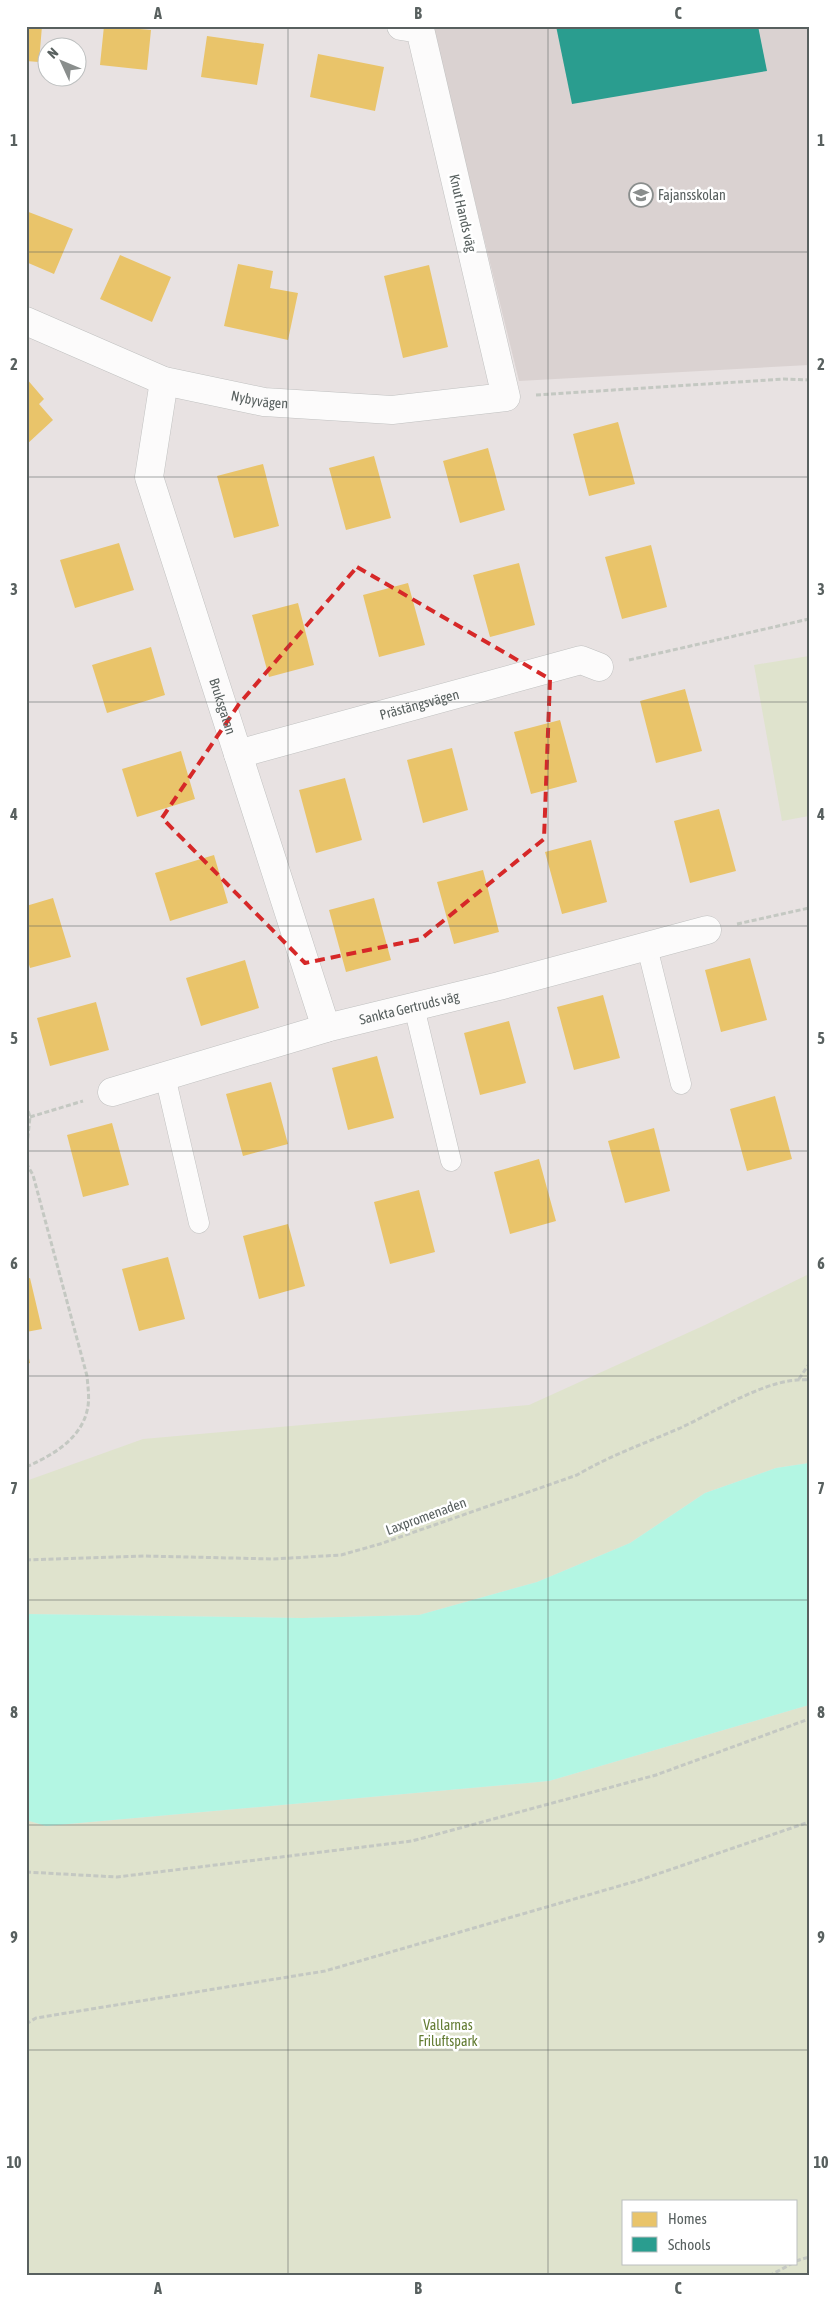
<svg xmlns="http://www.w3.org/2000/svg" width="835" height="2302" font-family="'Asap Condensed',sans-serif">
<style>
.education{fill:#dad2d1}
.green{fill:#dfe3cd;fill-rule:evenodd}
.water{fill:#b3f6e3}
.homes{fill:#e9c46a}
.schools{fill:#2a9d8f}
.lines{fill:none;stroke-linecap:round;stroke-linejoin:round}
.service-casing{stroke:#c0c1c0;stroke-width:21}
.minor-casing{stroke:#c0c1c0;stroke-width:29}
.path{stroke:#c4c8c2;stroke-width:3;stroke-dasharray:5 2.5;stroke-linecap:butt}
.service{stroke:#fcfbfb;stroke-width:20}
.minor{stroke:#fcfbfb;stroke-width:28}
.marked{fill:none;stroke:#d62828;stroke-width:4;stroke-dasharray:10 6;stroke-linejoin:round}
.grid{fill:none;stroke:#58605f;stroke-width:1;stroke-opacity:0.55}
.labels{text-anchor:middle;stroke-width:5;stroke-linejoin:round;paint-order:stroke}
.poi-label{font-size:14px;fill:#58605f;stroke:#fff;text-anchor:start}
.street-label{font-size:14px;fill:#58605f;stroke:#fff}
.park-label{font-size:14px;fill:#637c33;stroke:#fff}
.neatline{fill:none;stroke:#58605f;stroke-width:2}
.grid-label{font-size:16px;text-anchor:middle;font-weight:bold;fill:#58605f}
</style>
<rect width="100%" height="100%" fill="#e8e2e2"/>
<!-- education -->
<path class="education" d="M432 26H809V365L519 381Z"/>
<!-- green -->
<path class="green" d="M809 656V816L782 821 754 665Z
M809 1274V1463L776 1468 705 1493 630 1543 537 1582 419 1615 302 1618 26 1614V1481L143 1439 529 1405 705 1325Z
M809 1705V2276H26V1820L46 1826 549 1781ZM624 2201H796V2263H624Z"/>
<!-- water -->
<path class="water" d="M809 1463V1705L549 1781 46 1826 26 1820V1614L302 1618 419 1615 537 1582 630 1543 705 1493 776 1468Z"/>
<!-- homes -->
<path class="homes" d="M26 26H42L39 62 26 61Z
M104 26 151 30 147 70 100 65Z
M207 36 264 44 257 85 201 77Z
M318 54 384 67 375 111 310 97Z
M26 211 73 229 54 274 26 262Z
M120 255 171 277 152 322 100 299Z
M238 264 273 271 270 288 298 293 288 340 224 326Z
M429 265 448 347 403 358 384 276Z
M26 378 44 399 39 404 53 420 26 445Z
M618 422 635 484 589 496 573 434Z
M488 448 505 510 460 523 443 461Z
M374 456 391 518 346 530 329 468Z
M263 464 279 526 234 538 217 476Z
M119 543 134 590 75 608 60 560Z
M651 545 667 607 622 619 605 557Z
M519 563 535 625 490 637 473 575Z
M408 583 425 645 379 657 363 595Z
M298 603 314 665 269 677 252 615Z
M151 647 165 695 107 713 92 665Z
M685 689 702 751 656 763 640 701Z
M560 720 577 782 531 794 514 732Z
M452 748 468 810 423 823 407 760Z
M181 751 195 799 137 817 122 769Z
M345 778 362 840 316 853 299 790Z
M719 809 736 871 690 883 674 821Z
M591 840 607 902 562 914 545 852Z
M214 855 228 903 170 921 155 873Z
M483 870 499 932 454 944 437 882Z
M53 898 71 957 30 968 26 954V906Z
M374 898 391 960 346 972 329 910Z
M750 958 767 1020 721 1032 705 970Z
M245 960 259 1008 201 1026 186 978Z
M603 995 620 1058 574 1070 557 1007Z
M96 1002 109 1050 50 1066 37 1018Z
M509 1021 526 1083 480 1095 464 1033Z
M377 1056 394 1118 348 1130 332 1068Z
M271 1082 288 1144 243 1156 226 1094Z
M775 1096 792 1159 747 1171 730 1109Z
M112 1123 129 1185 83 1197 67 1135Z
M654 1128 670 1191 625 1203 608 1141Z
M539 1159 556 1221 510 1234 494 1172Z
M419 1190 435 1252 390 1264 374 1202Z
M288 1224 305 1286 259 1299 243 1236Z
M168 1257 185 1319 139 1331 122 1269Z
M30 1278 42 1329 26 1332V1279Z
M27 1349 30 1363 26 1364V1350Z"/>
<!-- schools -->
<path class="schools" d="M556 26H758L767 71 572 104Z"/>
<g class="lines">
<!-- service casing -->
<g class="service-casing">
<path id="service" d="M647 947 681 1084
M414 1007 451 1161
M165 1076 199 1223"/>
</g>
<!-- minor casing -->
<g class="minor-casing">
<g id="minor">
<path id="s1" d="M26 321 164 381 264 402 392 410 506 397 420 29 401 26"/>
<path id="s2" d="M164 381 149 477 326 1028"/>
<path id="s3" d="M238 754 581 660 599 667"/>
<path id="s4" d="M112 1092 326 1028 499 986 707 930"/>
</g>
</g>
<!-- path -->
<path class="path" d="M536 395 784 379 809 380
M629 660 809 619
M737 924 809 908
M26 1104 30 1117 26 1154
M30 1117 83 1101
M26 1163 33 1175 87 1376C88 1388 90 1400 87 1411 80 1440 51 1456 26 1467
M799 1379 809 1364
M26 1560 144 1556 274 1559 341 1555 380 1544 577 1475C609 1456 643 1444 678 1429 714 1413 769 1376 809 1380
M26 1872 117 1877 412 1841 656 1775 809 1719
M26 2024 36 2018 325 1971 640 1880 809 1822
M796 2261 809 2257
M769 2276 793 2263"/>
<!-- service -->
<use href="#service" class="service"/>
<!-- minor -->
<use href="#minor" class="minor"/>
</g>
<!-- marked area -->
<path class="marked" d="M357 567 550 679 544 839 421 939 305 963 162 818 239 704Z"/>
<!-- grid -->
<path class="grid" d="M288 26V2276M548 26V2276M26 252H809M26 477H809M26 702H809M26 926H809M26 1151H809M26 1376H809M26 1600H809M26 1825H809M26 2050H809"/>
<!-- icons -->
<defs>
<g id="school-ring" transform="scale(1.25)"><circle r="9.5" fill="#fff" stroke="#8a8e8d" stroke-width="1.5"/><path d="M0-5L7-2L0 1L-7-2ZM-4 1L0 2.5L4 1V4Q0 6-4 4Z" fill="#8a8e8d"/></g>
</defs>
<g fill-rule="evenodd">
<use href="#school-ring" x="641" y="195"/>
</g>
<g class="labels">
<!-- poi labels -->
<g class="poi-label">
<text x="658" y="200">Fajansskolan</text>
</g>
<!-- street labels -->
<g class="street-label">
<text transform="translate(463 213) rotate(77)" y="5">Knut Hands väg</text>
<text dy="5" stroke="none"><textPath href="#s1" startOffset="248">Nybyvägen</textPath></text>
<text dy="5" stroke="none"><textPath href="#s3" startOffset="188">Prästängsvägen</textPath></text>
<text dy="5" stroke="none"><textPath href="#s2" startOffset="338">Bruksgatan</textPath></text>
<text dy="5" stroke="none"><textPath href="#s4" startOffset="309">Sankta Gertruds väg</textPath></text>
<text transform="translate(426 1516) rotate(-20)" y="5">Laxpromenaden</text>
</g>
<!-- park labels -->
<g class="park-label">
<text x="448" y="2030">Vallarnas<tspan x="448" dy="16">Friluftspark</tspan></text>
</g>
</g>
<!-- border -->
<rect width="835" height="2302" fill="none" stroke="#ffffff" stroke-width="55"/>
<!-- legend -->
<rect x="622" y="2200" width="175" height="65" fill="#ffffff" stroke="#bcbfbf"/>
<rect x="632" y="2212" width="25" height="15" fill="#e9c46a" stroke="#bcbfbf"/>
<text x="668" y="2224" font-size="15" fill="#58605f">Homes</text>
<rect x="632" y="2237" width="25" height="15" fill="#2a9d8f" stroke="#bcbfbf"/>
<text x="668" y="2250" font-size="15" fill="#58605f">Schools</text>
<!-- north arrow -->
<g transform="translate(62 62) rotate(314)"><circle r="24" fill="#ffffff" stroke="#bcbfbf"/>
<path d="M0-4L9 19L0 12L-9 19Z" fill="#8a8e8d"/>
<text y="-8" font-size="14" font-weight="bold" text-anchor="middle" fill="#58605f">N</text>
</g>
<rect x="28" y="28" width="780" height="2246" class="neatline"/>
<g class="grid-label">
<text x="158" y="19">A</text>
<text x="418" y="19">B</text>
<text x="678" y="19">C</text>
<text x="14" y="146">1</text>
<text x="821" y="146">1</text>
<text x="14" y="370">2</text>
<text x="821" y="370">2</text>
<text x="14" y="595">3</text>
<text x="821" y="595">3</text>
<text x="14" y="820">4</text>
<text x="821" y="820">4</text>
<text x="14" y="1044">5</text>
<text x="821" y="1044">5</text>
<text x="14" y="1269">6</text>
<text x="821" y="1269">6</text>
<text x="14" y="1494">7</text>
<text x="821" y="1494">7</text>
<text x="14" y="1718">8</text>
<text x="821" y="1718">8</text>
<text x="14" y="1943">9</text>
<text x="821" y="1943">9</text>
<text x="14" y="2168">10</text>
<text x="821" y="2168">10</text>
<text x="158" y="2294">A</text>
<text x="418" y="2294">B</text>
<text x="678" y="2294">C</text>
</g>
</svg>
